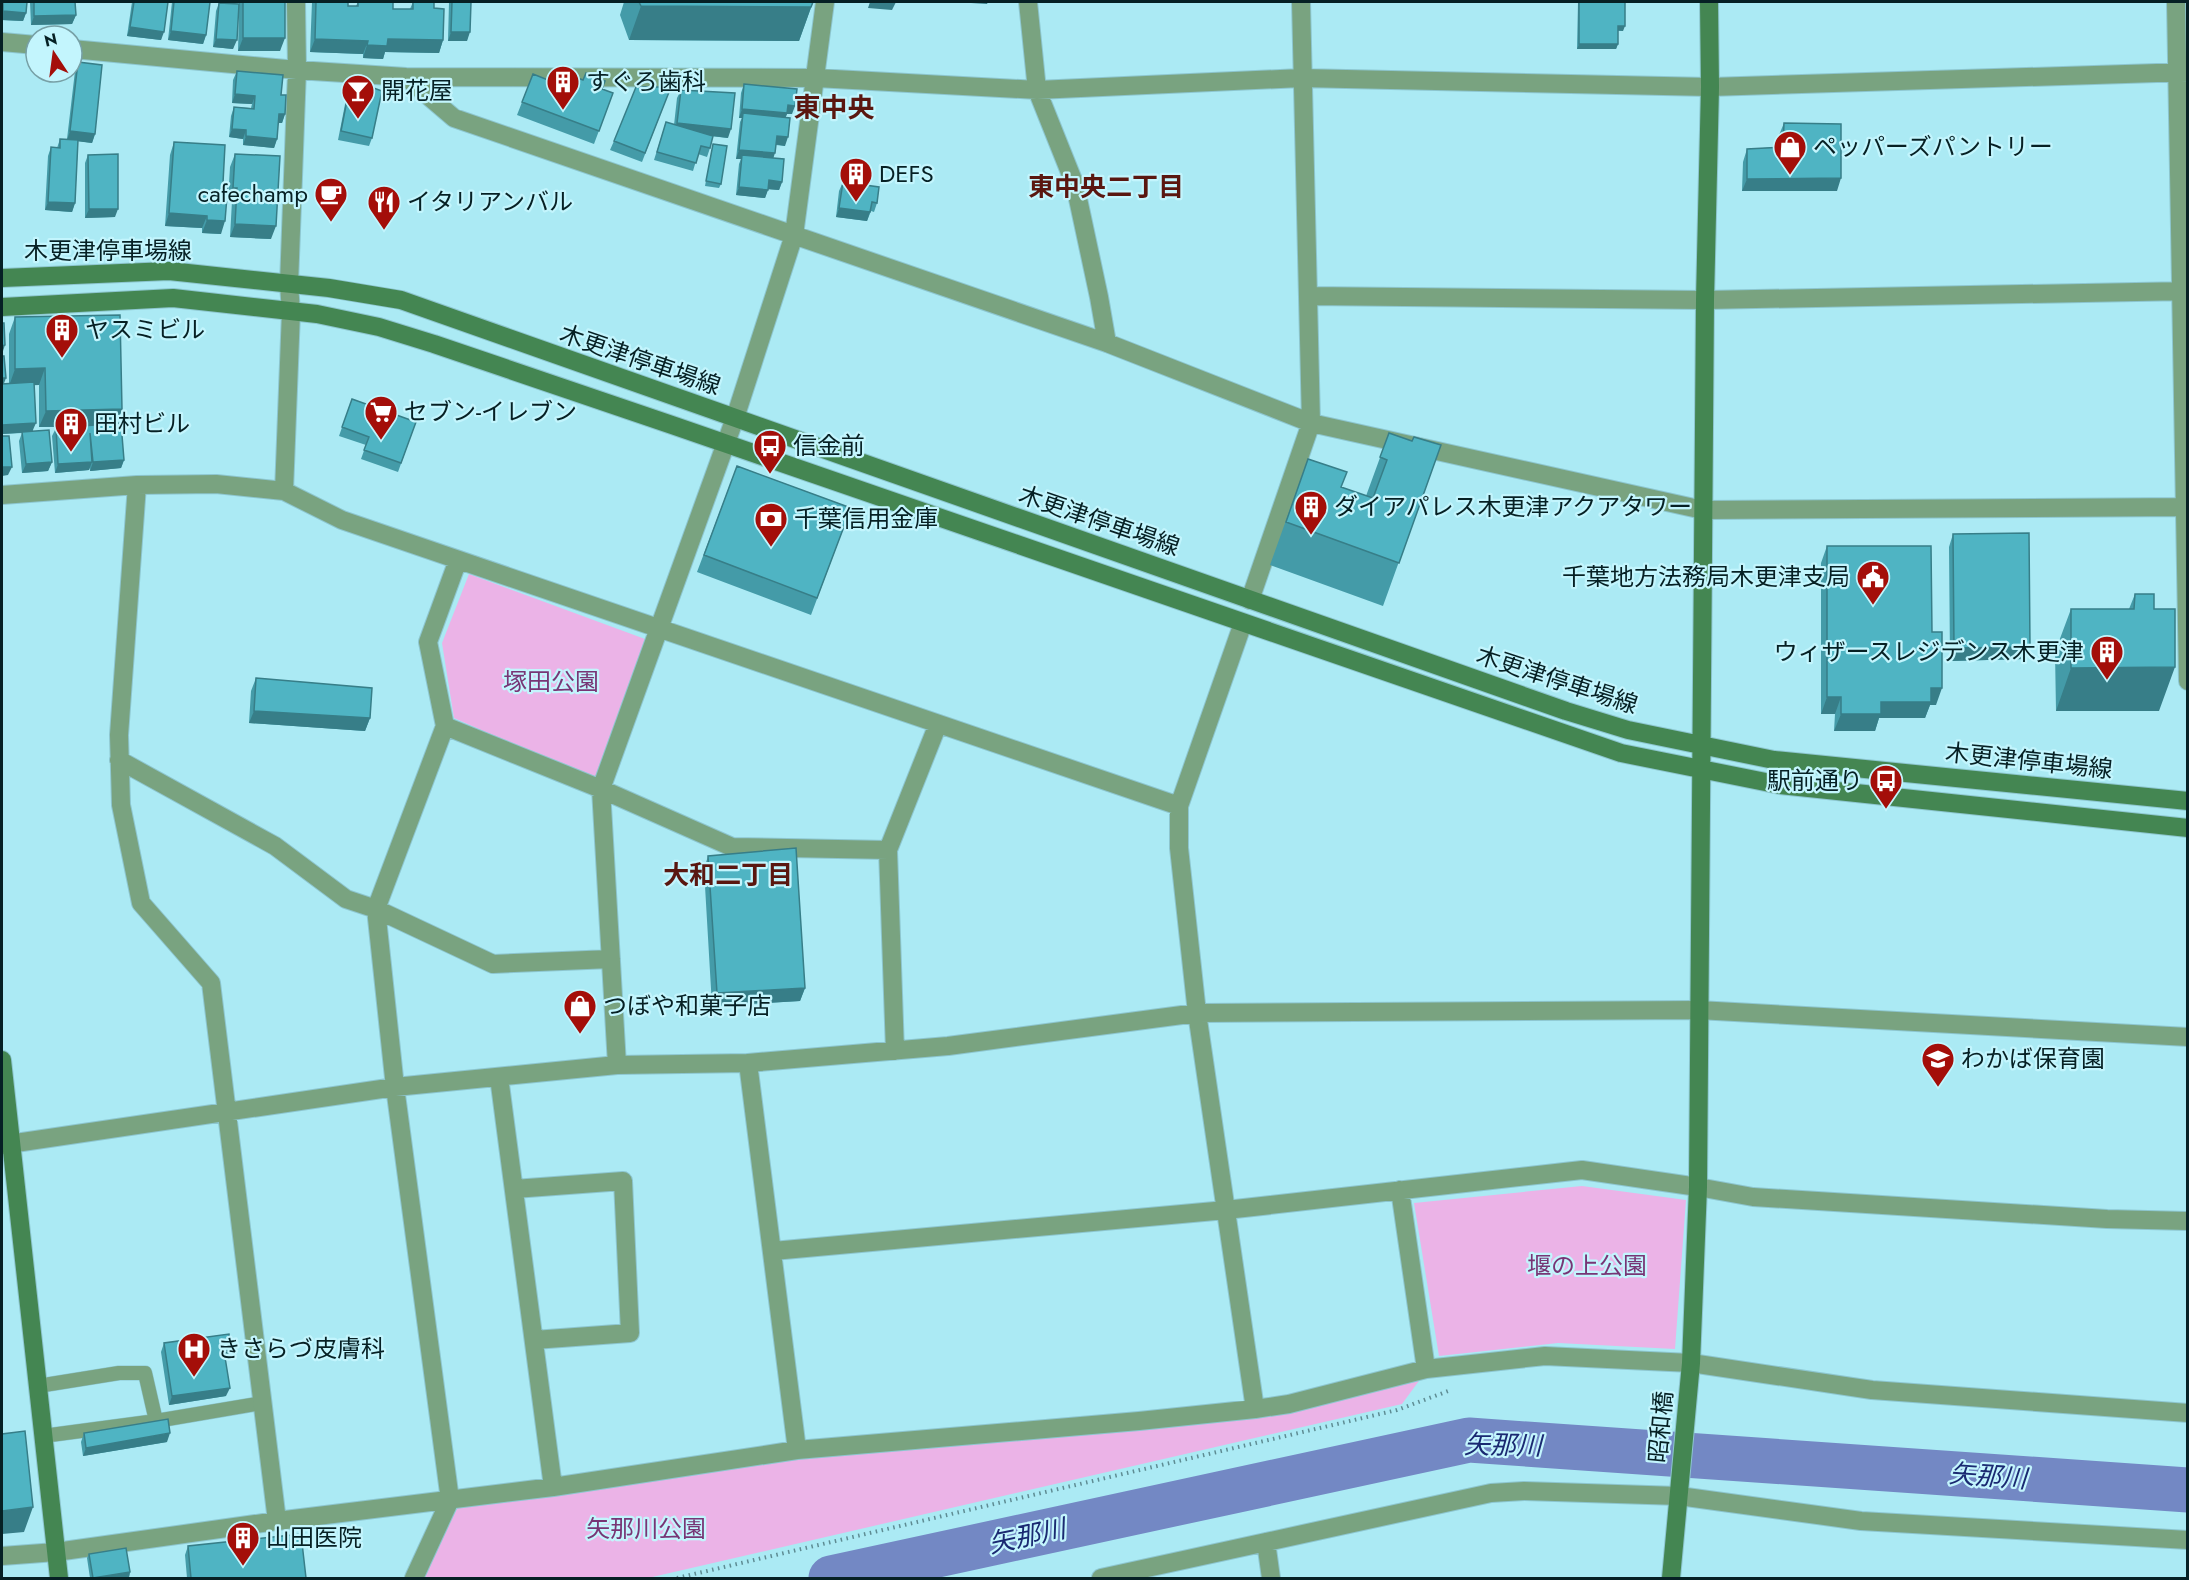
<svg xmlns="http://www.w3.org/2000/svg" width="2189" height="1580" font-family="Jost,'Noto Sans JP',sans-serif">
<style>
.green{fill:#ebb3e7}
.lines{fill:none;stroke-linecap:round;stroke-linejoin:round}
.river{stroke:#7388c4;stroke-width:45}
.lane-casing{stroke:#8dc6cf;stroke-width:15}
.street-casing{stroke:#8dc6cf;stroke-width:20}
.secondary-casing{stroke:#8dc6cf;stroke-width:20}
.path{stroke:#5e8c93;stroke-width:4;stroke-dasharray:1.5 4.5;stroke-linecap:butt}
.lane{stroke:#79a380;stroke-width:14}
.street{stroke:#79a380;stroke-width:18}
.secondary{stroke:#448652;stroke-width:18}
.wall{fill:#449ba8}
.shaded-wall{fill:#377e88}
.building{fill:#4fb4c3;stroke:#377e88;stroke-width:1.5}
.labels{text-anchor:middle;stroke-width:4.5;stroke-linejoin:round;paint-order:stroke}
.poi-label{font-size:24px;fill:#062024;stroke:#c3f5fd;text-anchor:start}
.street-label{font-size:24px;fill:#062024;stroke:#c3f5fd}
.park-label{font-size:24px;fill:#783575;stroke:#c3f5fd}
.neighbourhood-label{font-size:26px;font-weight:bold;fill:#5a1710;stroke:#c3f5fd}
.water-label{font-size:26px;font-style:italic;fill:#1a2971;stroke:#c3f5fd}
.quarter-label{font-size:27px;font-weight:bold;fill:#5a1710;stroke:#c3f5fd}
</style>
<rect width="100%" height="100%" fill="#abeaf4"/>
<!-- green -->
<path class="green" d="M469 574 645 639 597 781 454 718 442 643Z
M1582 1186 1686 1200 1675 1349 1558 1343 1439 1356 1414 1203Z
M1424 1374 1402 1404 648 1578H421L458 1507 800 1459 1257 1416Z"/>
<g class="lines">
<!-- river -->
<path class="river" d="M831 1578 1469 1440 2188 1490"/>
<!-- lane casing -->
<g class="lane-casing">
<path id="lane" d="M38 1386 119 1373H145L156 1421 43 1436
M156 1421 262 1403"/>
</g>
<!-- street casing -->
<g class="street-casing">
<path id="street" d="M1028 2 1037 90 1075 185 1099 297 1107 343
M2176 2 2188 681
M2 42 36 45
M72 49 297 70 406 77 816 78 1037 90 1301 78 1710 87 2188 72
M406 77 454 118 1107 343 1311 423 1703 510 2188 507
M1308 296 1705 300 2188 291
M137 485 119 735 121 805 141 903 211 983 277 1521
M284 491 291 312 289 284 297 70 296 2
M2 495 137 485 216 484 284 491 342 520 1179 806
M1250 600 1311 423 1301 2
M1243 623 1179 806V848L1197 1013 1255 1409
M445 726 601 789 732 847 888 850
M119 760 275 846 346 899 376 909 493 964 611 959
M895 1051 888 850 938 724
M748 1063 797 1450
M617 1065 601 789 735 418 794 235 825 2
M499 1077 553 1487
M2 1145 395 1087 617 1065 748 1063 948 1046 1197 1013 1698 1010 2188 1037
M514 1189 623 1181 630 1333 534 1340
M1400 1190 1426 1369
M773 1251 1226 1210 1582 1170 1698 1187 1753 1197 2107 1219 2188 1221
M1266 1542 1271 1578
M2 1556 56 1552 277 1521 553 1487 797 1450 1139 1421 1255 1409 1289 1404 1426 1369 1545 1356 1691 1363 1872 1390 2188 1413
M414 1578 450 1500 395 1087 376 909 445 726 428 642 458 560
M1101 1578 1491 1493 1524 1491 1679 1496 1861 1521 2188 1540"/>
</g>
<!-- secondary casing -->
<g class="secondary-casing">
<path id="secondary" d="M2 278 169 271 329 288 401 300 1566 711 1628 730 1774 760 2188 801
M2 307 173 298 317 314 379 327 434 344 672 425 1621 753 1780 785 2188 828
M2 1060 59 1578
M1671 1578 1691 1363 1698 1187 1705 300 1710 87 1709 2"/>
</g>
<!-- path -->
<path class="path" d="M677 1578 1397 1410 1451 1390"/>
<!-- lane -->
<use href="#lane" class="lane"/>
<!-- street -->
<use href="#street" class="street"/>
<!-- secondary -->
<use href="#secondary" class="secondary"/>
</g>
<!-- wall -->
<path class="wall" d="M2 2H27L26 13 23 21 2 20Z
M30 2H75L76 15 72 24 31 25Z
M132 2H168L161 40 127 36Z
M172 2H210L206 35 203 44 168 40Z
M239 2H285L280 51H238L239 11 233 49 213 47 216 11 219 3 239 4Z
M312 2H348V6H356L358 2 393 9H410L413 2H434V8L443 40 439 53 385 52 383 59 363 58V54L310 52Z
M449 2H471L467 41H448Z
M624 2H813L799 41 629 40 620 15Z
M1578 2H1625L1623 31H1618V44L1616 49H1577Z
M78 62 95 134 92 143 78 141 75 203 72 212 45 210 48 156 51 147 57 148 60 139H67L75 71Z
M237 71 281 95 285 114 282 123H278L277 139 274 148 243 145V139L229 137 231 116 234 107 251 108 252 104 232 103 233 80Z
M533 74 558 84 613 93 594 144 517 115Z
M351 80 372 138 369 146 338 140 348 89Z
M744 84 792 114H787L785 118V146L776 145 773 158 782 182 779 190 768 189 765 198 736 195 739 164 741 159H736L740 122 742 118H739L741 93Z
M671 87 642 162 610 150 614 141Z
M681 90 728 138 710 136V148L707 157 698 154 693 171 654 160 666 122 674 125 677 98Z
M1784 123 1837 191H1742L1743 162 1747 149 1779 147V135Z
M174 142 223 183 221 234 202 233V228L165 226 170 155Z
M713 144 721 184 719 188 705 186Z
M235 154 271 239 230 237 232 201H228L230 167Z
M88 155 115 217 85 218V163Z
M843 182 877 203 874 212 871 211 867 221 836 217 839 191Z
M15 317 122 409 117 423 124 460 121 468 90 471V467L89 470 55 473 52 436 56 428 67 427H39V385H34L33 432 52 462 48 471 22 473 19 441 22 433 2 434V356L4 383H9V334Z
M352 399 416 422 398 472 361 459 366 445 339 436Z
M1389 433 1412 441 1441 445 1383 606 1270 565 1308 459 1341 487 1366 496Z
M737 466 851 508 811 615 697 572Z
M1953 534 2030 647 2025 659 1950 661 1949 547Z
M1827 546 1932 632 1936 705H1930L1925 718H1879L1875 731H1834L1835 714H1821V563Z
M2135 594 2154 609 2159 711H2056L2055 652 2071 609H2129Z
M256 678 370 718 365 731 249 723 251 691Z
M708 856 805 988 800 1001 712 1006 704 869Z
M164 1343 228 1358 225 1359 226 1396 169 1405 161 1352Z
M84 1433 167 1442 83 1456 81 1442Z
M188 1546 306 1578H187L185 1555Z
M89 1554 130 1572 129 1577 118 1578H90L87 1558Z"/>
<!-- shaded-wall -->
<path class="shaded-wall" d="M813 2 799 41 629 40 641 6Z
M870 2H896L892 10 868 8Z
M955 2H988L987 4Z
M3 11 26 13 23 21 2 20V16Z
M76 15 72 24 31 25 34 16Z
M1618 26H1625L1623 31 1617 30Z
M130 27 164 32 161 40 127 36Z
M171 31 206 35 203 44 168 40Z
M451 32H470L467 41H448Z
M243 38H285L280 51H238Z
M216 39 237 40 233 49 213 47Z
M315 39 368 41 363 54 310 52Z
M388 39 443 40 439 53 385 52 383 59 363 58 367 45Z
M1579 44H1618L1616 49H1577Z
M235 94 255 96 252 104 232 103Z
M788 105 795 106 792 114H787L784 121 743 113 742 118H739L742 109Z
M279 114H285L282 123H276Z
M677 123 731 129 728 138 674 131Z
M232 129 246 130 243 139 229 137Z
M70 131 95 134 92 143 67 140Z
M246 136 277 139 274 148 243 145Z
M777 136 788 137 785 146 774 144Z
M739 150 775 153 772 162 742 155 741 159H736Z
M1841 178 1837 191H1742L1747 179Z
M769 180 782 182 779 190 766 189Z
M739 187 768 190 765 198 736 195Z
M233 188H237L232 201H228Z
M48 202 75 203 72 212 45 210Z
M839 208 870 212 867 221 836 217Z
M89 209H118L115 217 85 218Z
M169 213 207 216 202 228 165 226Z
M207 220 225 221 221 234 202 233Z
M235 224 276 226 271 239 230 237Z
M5 345 2 354V346Z
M45 368 39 385 9 386 15 369Z
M2 378H6L3 386H2Z
M122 409 116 426 39 427 46 411Z
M36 423 32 432 2 434V425Z
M124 460 121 468 90 471 93 462Z
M52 462 48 471 22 473 26 464Z
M92 462 89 470 55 473 58 464Z
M2 467H12L8 475 2 476Z
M2030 647 2025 659 1950 661 1954 648Z
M2175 667 2159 711H2056L2071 668Z
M1931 688H1942L1936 705H1930L1925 718H1879L1875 731H1834L1841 714 1881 702Z
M1827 697H1841L1835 714H1821Z
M254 711 370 718 365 731 249 723Z
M805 988 800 1001 712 1006 717 993Z
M231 1350 228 1358 221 1360 224 1351Z
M230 1388 226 1396 169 1405 172 1396Z
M170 1433 167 1442 83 1456 86 1448Z
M33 1507 24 1532 2 1534V1511Z
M130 1572 129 1577 118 1578H93Z"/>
<!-- building -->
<path class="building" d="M3 2H27L26 13 3 11Z
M34 2H75L76 15 34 16Z
M134 2H168L164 32 130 27Z
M174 2H210L206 35 171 31Z
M243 2H285V38H243Z
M316 2H348V6H358V2H393V9H413V2H434V8L444 9 443 40 388 39 387 46 367 45 368 41 315 39Z
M452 2H471L470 32H451Z
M639 2H813L811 7 641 6Z
M1579 2H1625V26H1618V44H1579Z
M219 3 239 4 237 40 216 39Z
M78 62 102 65 95 134 70 131Z
M237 71 283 75 281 95H286L285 114H279L277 139 246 136V130L232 129 234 107 254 109 255 96 235 94Z
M562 72 583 80 586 73 605 81 602 89 613 93 599 131 522 102 533 74 558 84Z
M351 80 382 91 372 138 341 131Z
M744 84 797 89 795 106 788 105 787 113 742 109Z
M636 87H671L645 153 614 141Z
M681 90 735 93 731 129 677 123Z
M743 113 790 118 788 137 777 136 775 153 739 150Z
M666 122 713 136 710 148 701 146 696 163 657 152Z
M1784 123 1841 124V178L1747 179V149L1783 147Z
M60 139 78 140 75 203 48 202 51 147 60 148Z
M174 142 225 145 223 183 228 184 225 221 207 220V216L169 213Z
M713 144 727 146 721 184 706 181Z
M118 154V209H89L88 155Z
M235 154 280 156 276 226 235 224 237 188H233Z
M742 155 784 159 782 182 769 180 768 190 739 187Z
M843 182 879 187 877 203 872 202 870 212 839 208Z
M120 315 122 409 46 411 45 368 15 369V317Z
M2 323H4L5 345 2 346Z
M2 356H4L6 378H2Z
M34 382 36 423 2 425V384Z
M352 399 416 422 401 463 364 450 369 437 342 427Z
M121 423 124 460 93 462 90 433 92 462 58 464 56 428Z
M49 430 52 462 26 464 22 432Z
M1389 433 1412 441 1414 437 1441 445 1399 563 1286 522 1308 459 1347 472 1341 487 1373 498 1387 460 1380 457Z
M2 436H9L12 467H2Z
M737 466 851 508 817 598 704 555Z
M2029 533 2030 647 1954 648 1953 534Z
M1827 546H1931L1932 632H1942V688H1931V702H1881V714H1841V697H1827Z
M2135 594H2154V609H2175V667L2071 668V609H2134Z
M256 678 372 688 370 718 254 711Z
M796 848 805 988 717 993 708 856Z
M229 1334 231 1350 224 1351 230 1388 172 1396 164 1343Z
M168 1419 170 1433 86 1448 84 1433Z
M25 1431 33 1507 2 1511V1434Z
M301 1534 306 1578H191L188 1546Z
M126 1548 130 1572 93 1578 89 1554Z"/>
<!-- icons -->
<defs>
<g id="building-pin" transform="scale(1.725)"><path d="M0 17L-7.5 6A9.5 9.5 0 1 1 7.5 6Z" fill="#a40e09" stroke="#c3f5fd"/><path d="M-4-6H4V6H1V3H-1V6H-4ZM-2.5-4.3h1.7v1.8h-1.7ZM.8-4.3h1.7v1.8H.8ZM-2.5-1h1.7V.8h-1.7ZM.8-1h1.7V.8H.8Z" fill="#fff"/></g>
<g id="bar-pin" transform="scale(1.725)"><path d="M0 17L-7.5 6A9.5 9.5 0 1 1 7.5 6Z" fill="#a40e09" stroke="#c3f5fd"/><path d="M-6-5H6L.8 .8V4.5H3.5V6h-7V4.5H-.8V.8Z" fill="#fff"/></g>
<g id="shop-pin" transform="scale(1.725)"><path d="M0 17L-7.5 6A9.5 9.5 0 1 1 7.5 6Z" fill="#a40e09" stroke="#c3f5fd"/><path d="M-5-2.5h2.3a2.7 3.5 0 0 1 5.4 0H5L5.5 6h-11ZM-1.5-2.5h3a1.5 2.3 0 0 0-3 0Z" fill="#fff"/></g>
<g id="cafe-pin" transform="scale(1.725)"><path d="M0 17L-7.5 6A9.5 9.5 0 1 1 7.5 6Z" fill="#a40e09" stroke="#c3f5fd"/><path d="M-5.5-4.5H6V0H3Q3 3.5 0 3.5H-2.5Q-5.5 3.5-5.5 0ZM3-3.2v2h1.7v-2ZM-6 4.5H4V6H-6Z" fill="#fff"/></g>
<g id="restaurant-pin" transform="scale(1.725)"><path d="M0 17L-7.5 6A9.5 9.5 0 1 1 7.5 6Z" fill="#a40e09" stroke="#c3f5fd"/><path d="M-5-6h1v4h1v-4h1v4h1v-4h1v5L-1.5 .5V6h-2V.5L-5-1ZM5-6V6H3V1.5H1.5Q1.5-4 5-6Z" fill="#fff"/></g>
<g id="supermarket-pin" transform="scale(1.725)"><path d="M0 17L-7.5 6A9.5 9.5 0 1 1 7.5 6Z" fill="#a40e09" stroke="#c3f5fd"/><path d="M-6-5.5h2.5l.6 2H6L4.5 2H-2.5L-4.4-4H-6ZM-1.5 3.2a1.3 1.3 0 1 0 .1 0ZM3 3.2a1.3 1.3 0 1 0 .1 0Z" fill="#fff"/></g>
<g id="bus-pin" transform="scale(1.725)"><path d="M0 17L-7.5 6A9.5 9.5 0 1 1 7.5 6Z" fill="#a40e09" stroke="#c3f5fd"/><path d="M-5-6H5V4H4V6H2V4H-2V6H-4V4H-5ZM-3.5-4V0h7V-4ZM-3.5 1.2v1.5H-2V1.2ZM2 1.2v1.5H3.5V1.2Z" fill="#fff"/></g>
<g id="bank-pin" transform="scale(1.725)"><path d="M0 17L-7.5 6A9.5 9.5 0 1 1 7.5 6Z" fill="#a40e09" stroke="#c3f5fd"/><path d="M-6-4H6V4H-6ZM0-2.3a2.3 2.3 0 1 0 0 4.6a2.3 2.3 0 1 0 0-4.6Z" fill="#fff"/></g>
<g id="civic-pin" transform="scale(1.725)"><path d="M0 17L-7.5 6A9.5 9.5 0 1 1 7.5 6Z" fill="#a40e09" stroke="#c3f5fd"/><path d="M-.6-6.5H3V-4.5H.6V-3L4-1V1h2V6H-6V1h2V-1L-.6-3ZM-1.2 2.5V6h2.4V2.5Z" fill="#fff"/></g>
<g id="school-pin" transform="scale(1.725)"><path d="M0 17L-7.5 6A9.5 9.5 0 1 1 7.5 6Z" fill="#a40e09" stroke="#c3f5fd"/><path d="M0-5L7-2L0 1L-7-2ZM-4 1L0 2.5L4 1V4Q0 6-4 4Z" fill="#fff"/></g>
<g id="hospital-pin" transform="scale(1.725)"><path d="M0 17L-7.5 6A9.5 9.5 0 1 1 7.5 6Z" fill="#a40e09" stroke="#c3f5fd"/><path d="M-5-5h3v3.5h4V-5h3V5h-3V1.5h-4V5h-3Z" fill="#fff"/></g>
</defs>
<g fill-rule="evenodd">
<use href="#building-pin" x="563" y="82"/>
<use href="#bar-pin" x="358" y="91"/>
<use href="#shop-pin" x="1790" y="147"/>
<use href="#building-pin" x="856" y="174"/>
<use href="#cafe-pin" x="331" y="194"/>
<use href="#restaurant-pin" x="384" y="202"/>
<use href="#building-pin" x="62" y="330"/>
<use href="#supermarket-pin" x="381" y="412"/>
<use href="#building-pin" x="71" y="424"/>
<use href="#bus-pin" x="770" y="446"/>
<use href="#building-pin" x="1311" y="507"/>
<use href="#bank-pin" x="771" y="519"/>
<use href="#civic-pin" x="1873" y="577"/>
<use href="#building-pin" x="2107" y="652"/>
<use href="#bus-pin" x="1886" y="781"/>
<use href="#shop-pin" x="580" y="1006"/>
<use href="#school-pin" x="1938" y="1059"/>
<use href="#hospital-pin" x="194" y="1349"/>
<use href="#building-pin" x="243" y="1538"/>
</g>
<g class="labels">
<!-- poi labels -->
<g class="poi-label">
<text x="586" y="90">すぐろ歯科</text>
<text x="381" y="99">開花屋</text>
<text x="1813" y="155">ペッパーズパントリー</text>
<text x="879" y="182">DEFS</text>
<text x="308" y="202" text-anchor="end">cafechamp</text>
<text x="407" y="210">イタリアンバル</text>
<text x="85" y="338">ヤスミビル</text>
<text x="404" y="420">セブン-イレブン</text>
<text x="94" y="432">田村ビル</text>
<text x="793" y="454">信金前</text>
<text x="1334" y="515">ダイアパレス木更津アクアタワー</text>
<text x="794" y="527">千葉信用金庫</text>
<text x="1850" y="585" text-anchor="end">千葉地方法務局木更津支局</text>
<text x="2084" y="660" text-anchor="end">ウィザースレジデンス木更津</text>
<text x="1863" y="789" text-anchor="end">駅前通り</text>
<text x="603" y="1014">つぼや和菓子店</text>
<text x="1961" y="1067">わかば保育園</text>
<text x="217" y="1357">きさらづ皮膚科</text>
<text x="266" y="1546">山田医院</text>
</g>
<!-- street labels -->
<g class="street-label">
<text x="108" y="259">木更津停車場線</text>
<text transform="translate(640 360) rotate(19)" y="8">木更津停車場線</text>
<text transform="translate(1099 521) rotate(19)" y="8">木更津停車場線</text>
<text transform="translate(1557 680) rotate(18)" y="8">木更津停車場線</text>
<text transform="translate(2029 761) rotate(6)" y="8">木更津停車場線</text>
<text transform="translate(1661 1427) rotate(-85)" y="8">昭和橋</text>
</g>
<!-- park labels -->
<g class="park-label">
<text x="551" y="690">塚田公園</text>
<text x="1587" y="1274">堰の上公園</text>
<text x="646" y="1537">矢那川公園</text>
</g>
<!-- neighbourhood labels -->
<g class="neighbourhood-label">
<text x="1106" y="196">東中央二丁目</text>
<text x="728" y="884">大和二丁目</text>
</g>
<!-- water labels -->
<g class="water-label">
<text transform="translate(1503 1445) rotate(1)" y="9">矢那川</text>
<text transform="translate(1988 1476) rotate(4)" y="9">矢那川</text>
<text transform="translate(1027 1536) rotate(-12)" y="9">矢那川</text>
</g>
<!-- quarter labels -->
<g class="quarter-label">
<text x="834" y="117">東中央</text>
</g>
</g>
<!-- border -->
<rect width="2189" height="1580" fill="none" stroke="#062024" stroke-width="6"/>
<!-- north arrow -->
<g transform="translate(54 54) rotate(347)"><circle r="28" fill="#c3f5fd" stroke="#77a0a6" stroke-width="1.5"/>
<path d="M0-4.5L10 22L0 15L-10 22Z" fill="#a40e09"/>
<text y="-9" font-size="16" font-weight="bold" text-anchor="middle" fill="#062024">N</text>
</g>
</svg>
